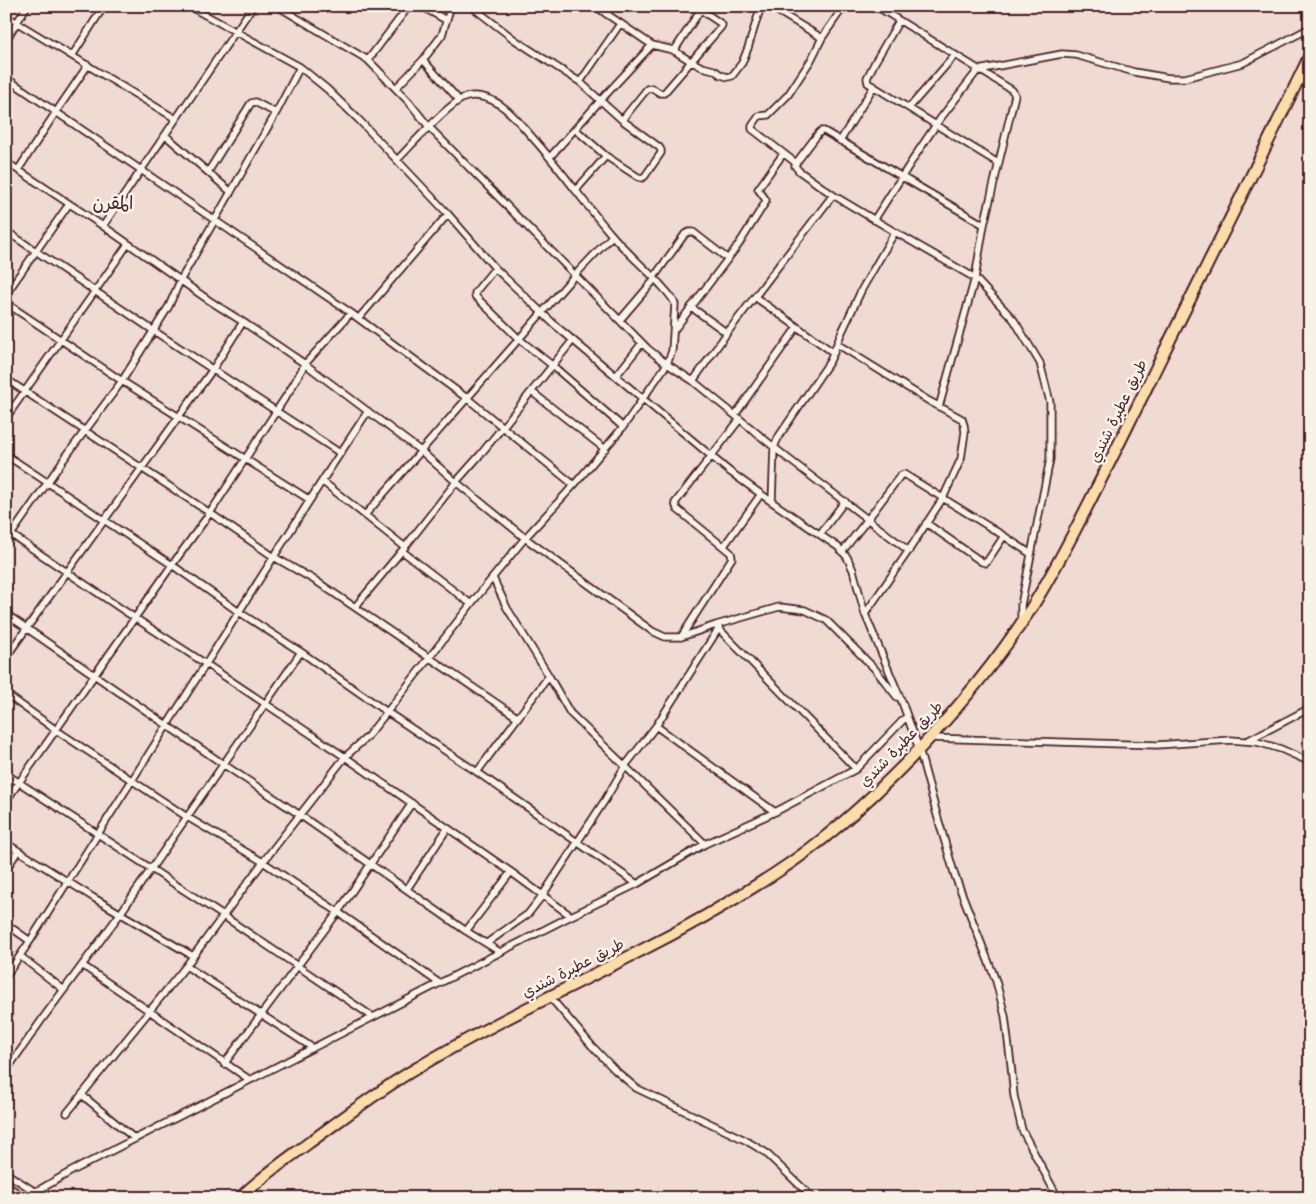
<svg xmlns="http://www.w3.org/2000/svg" width="1316" height="1204" font-family="'Shantell Sans','Playpen Sans Arabic',sans-serif">
<style>
.lines{fill:none;stroke-linecap:round;stroke-linejoin:round}
.street-casing{stroke:#4a1f2b;stroke-width:9}
.highway-casing{stroke:#4a1f2b;stroke-width:14}
.street{stroke:#f7f3e8;stroke-width:5.5}
.highway{stroke:#faddab;stroke-width:10}
.labels{text-anchor:middle;stroke-width:5;stroke-linejoin:round;paint-order:stroke}
.street-label{font-size:15px;fill:#4a1f2b;stroke:#f7f3e8}
.quarter-label{font-size:18px;fill:#4a1f2b;stroke:#f7f3e8}
</style>
<rect width="100%" height="100%" fill="#efdbd2"/>
<filter id="ink" filterUnits="userSpaceOnUse"><feTurbulence type="fractalNoise" baseFrequency=".02" numOctaves="2"/><feDisplacementMap in="SourceGraphic" scale="10" xChannelSelector="R" yChannelSelector="G"/><feConvolveMatrix kernelMatrix="1 2 1 2 8 2 1 2 1" color-interpolation-filters="sRGB"/></filter>
<g filter="url(#ink)">
<g class="lines">
<!-- street casing -->
<g class="street-casing">
<path id="street" d="M189 6 300 67 327 89 359 120 448 214 495 268 556 326 729 471 772 502 838 547 847 557 853 570 865 614 902 702 919 749 937 815 955 876 996 981 1005 1016 1011 1065 1014 1096 1022 1130 1058 1198
M277 6 368 60 409 102 429 127 648 349 667 364 693 381 786 457 909 551
M421 6 446 20
M471 6 515 40 580 82 622 120 659 147 661 150V153L645 176 642 178 638 177 606 156 575 129
M595 6 652 45 673 50 692 62 702 67 714 70 721 75 728 77 732 76 742 63 748 48 761 6
M769 6 822 38
M876 6 1012 90 1015 95 984 225 975 278 939 407
M606 14 611 6
M6 16 176 119
M899 21 875 62 867 78 868 83 998 163
M6 40 27 6
M674 51 703 6
M72 56 104 6
M368 60 409 6
M423 60 459 100
M6 78 351 313 305 364 292 387 210 513 172 565 6 801
M580 82 620 24
M396 88 423 60 442 35 451 6
M909 108 955 55
M622 120 647 89 652 88 660 93H664L721 27 722 25 720 23 701 10
M165 135 231 192
M840 141 874 86
M550 157 600 101 652 45
M6 162 103 226 210 301 243 322 305 364 422 452 456 482 525 538 652 631 665 637H681L716 625 779 607 805 610 826 620 874 668 897 697
M796 163 752 129V126L759 116 768 115 788 95 811 60 822 38 844 6
M18 170 56 112 88 65
M6 171 10 165
M208 172 251 103 255 102 276 113
M576 190 606 156
M874 220 919 150 940 119 978 70 1062 54 1076 55 1134 72 1169 78H1185L1243 63 1310 28
M984 225 824 131H821L818 134 796 163 795 166 799 171 833 195 895 232 975 278 1014 320 1040 363 1050 402V459L1021 605V621
M103 226 253 6
M6 231 154 331 340 453
M495 268 477 290 475 293V296L519 339 553 366 623 427
M654 277 685 234 689 232H693L728 259
M6 294 69 204
M755 297 834 353
M6 303 122 381 310 500
M691 307 727 333
M351 313 468 399 574 485
M359 318 448 214
M620 320 655 279
M674 330 739 244 765 203 766 200 758 189 783 154
M837 344 929 401 962 419 964 425 965 432 961 459 943 498 905 556 865 614
M616 376 642 343
M6 379 210 513 274 557 316 581 517 717
M693 381 727 333 833 195
M532 392 605 449
M735 415 797 327
M6 418 128 244
M6 455 172 565 239 612 301 652 387 712 477 772 637 884
M322 481 405 547
M772 502 774 447 779 436 830 361 841 334 862 289 895 232
M365 515 575 275 612 236
M926 523 982 562 986 563 1004 536
M6 531 135 618 206 664 345 757 511 872 571 916
M820 534 845 501
M6 542 64 459 122 381 169 306 180 281 276 113 300 67
M724 546 761 494
M402 551 471 604
M842 552 868 519 900 476 904 474 1004 536 1031 554
M493 578 507 608 549 676
M355 607 405 547 456 482 480 455 573 340
M6 614 223 764 300 815 466 931 500 952
M716 626 856 769
M681 637 732 558 731 553 677 509 675 503 740 419
M6 657 213 369 243 322
M6 694 56 730 187 817 263 862 338 912 439 983
M656 726 775 812
M931 738 1157 745 1231 740 1257 742 1281 749 1310 762
M1247 741 1310 708
M477 772 549 676 570 713 625 766 705 844
M6 774 222 915 373 1017
M6 843 94 898 193 956
M6 869 18 851
M407 889 447 829
M6 924 30 941
M466 931 511 872
M487 943 528 914 542 896 605 800 625 766 656 726 719 628
M20 956 64 990
M82 965 250 1080
M186 966 313 1048
M6 976 30 941 322 481 368 411
M550 997 592 1046 615 1070 636 1088 745 1140 765 1152 813 1198
M224 1064 338 912 412 803
M6 1071 43 1018 120 914 301 652
M82 1095 135 1139
M67 1113 186 966 263 862 345 757 367 737 387 712 471 604 525 538 574 485 623 427 667 364 672 351 675 304C672 296 665 290 659 283 644 267 626 252 611 234 584 203 560 168 532 137 523 127 514 115 503 107 493 99 479 94 467 97 452 99 409 148 397 160
M6 1173 34 1191 39 1190 70 1172 571 916 637 884 705 844 775 812 847 774 856 769 907 716"/>
</g>
<!-- highway casing -->
<g class="highway-casing">
<path id="highway" d="M6 1188 21 1198
M240 1198C261 1177 286 1160 310 1142 345 1117 379 1090 417 1068 489 1025 565 990 640 951 686 928 731 902 774 874 824 842 868 802 910 759 955 712 997 662 1032 607 1055 570 1075 531 1094 493 1118 447 1140 401 1163 354 1212 255 1262 156 1310 55"/>
</g>
<!-- street -->
<use href="#street" class="street"/>
<!-- highway -->
<use href="#highway" class="highway"/>
</g>
</g>
<g class="labels">
<!-- street labels -->
<g class="street-label">
<text transform="translate(1118 411) rotate(-64)" y="5">طريق عطبرة شندي</text>
<text transform="translate(901 744) rotate(-46)" y="5">طريق عطبرة شندي</text>
<text transform="translate(573 968) rotate(-27)" y="5">طريق عطبرة شندي</text>
</g>
<!-- quarter labels -->
<g class="quarter-label">
<text x="113" y="209">المقرن</text>
</g>
</g>
<!-- margin -->
<rect width="1316" height="1204" fill="none" stroke="#f7f3e8" stroke-width="25"/>
<rect x="12" y="12" width="1291" height="1179" fill="none" stroke="#4a1f2b" stroke-width="2" filter="url(#ink)"/>
</svg>
